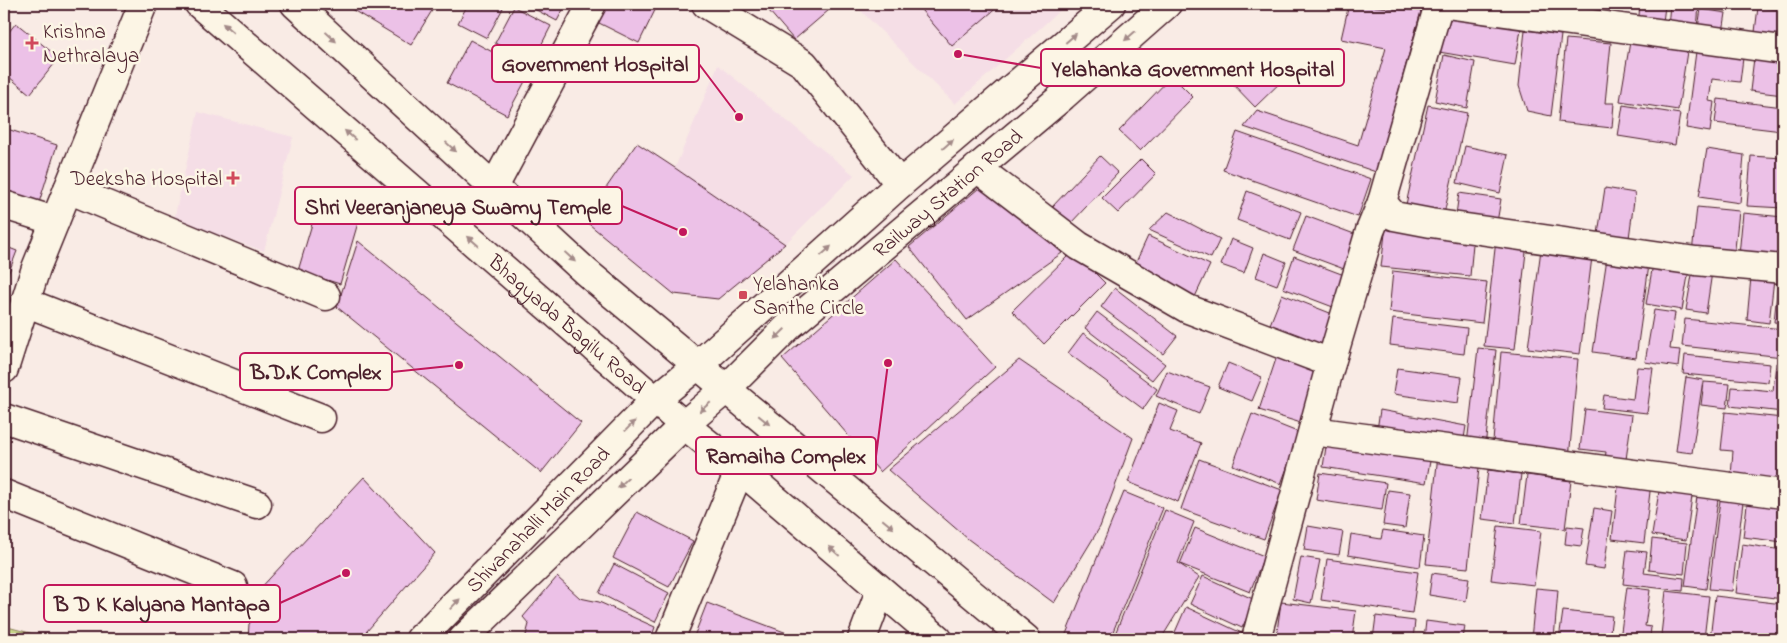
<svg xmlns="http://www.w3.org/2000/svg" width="1787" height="643" font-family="'Indie Flower',sans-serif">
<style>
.built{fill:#f5dee6}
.green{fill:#c9d88b;stroke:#8a7c5b}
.building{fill:#ecc1e7;stroke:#4a1f2b}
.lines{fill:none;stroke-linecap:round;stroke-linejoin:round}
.minor-casing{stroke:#4a1f2b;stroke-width:31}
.major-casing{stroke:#4a1f2b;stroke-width:31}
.minor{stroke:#fcf5e5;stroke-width:28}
.major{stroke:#fcf5e5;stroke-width:28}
.oneway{fill:#a38a88}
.poi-dot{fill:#d1495b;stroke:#fcf5e5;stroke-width:2}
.labels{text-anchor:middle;stroke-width:5;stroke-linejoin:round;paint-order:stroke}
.poi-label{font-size:21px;fill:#4a1f2b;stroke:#fcf5e5;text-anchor:start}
.street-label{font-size:21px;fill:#4a1f2b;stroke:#fcf5e5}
.leader{fill:none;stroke:#c2185b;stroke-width:2}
.callout-dot{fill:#c2185b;stroke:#fcf5e5;stroke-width:2}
.callout{fill:#fcf5e5;stroke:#c2185b;stroke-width:2}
.callout-label{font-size:22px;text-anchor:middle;font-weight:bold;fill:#4a1f2b}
</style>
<rect width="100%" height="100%" fill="#f9ebe5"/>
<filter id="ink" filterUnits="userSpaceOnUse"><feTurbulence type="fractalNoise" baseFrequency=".02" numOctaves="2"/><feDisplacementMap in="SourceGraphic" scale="10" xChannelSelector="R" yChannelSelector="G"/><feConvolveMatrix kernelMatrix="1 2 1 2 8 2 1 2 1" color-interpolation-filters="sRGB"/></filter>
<g filter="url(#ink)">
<!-- built -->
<path class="built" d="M854 4H1067L955 104Z
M718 65 854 175 785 244 675 168Z
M198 112 293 137 264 251 174 220Z"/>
<!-- green -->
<path class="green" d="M4 626 52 639H4Z"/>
<!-- building -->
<path class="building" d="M343 4H436L411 45Z
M468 4H495L503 8 487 38 458 23Z
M525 4H566L557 21Z
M606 4H658L639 43 597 22Z
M763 4H836L794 40Z
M916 4H999L1000 5 952 46Z
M1349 4 1421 11 1376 172 1244 127 1257 111 1358 145 1386 48 1341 39Z
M1562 4H1606L1604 17 1561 10Z
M1640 4 1665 6 1662 30 1638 27Z
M1670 4H1699L1697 30 1668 27Z
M1701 4H1728L1727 11 1700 8Z
M1759 4H1783V8Z
M514 7 551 26 532 63 495 43Z
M1758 7 1783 10V36L1755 32Z
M1701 9 1726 13 1723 32 1698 28Z
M1445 16 1521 29 1515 65 1439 52Z
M16 23 59 58 30 94 4 73V38Z
M1525 30 1561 35 1551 116 1527 111 1519 86Z
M1631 36 1688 45 1678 110 1620 101Z
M1566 39 1611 43 1605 103H1614L1612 128 1558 122Z
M470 40 530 72 507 115 447 83Z
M1697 44 1744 50 1740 82 1712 79 1709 101 1714 102 1710 132 1686 128Z
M1263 52 1286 77 1255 107 1231 82Z
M1444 55 1475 62 1467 108 1435 101Z
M1754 58 1783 61V95L1750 91Z
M1172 76 1193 97 1140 151 1119 131Z
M1718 99 1783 107 1782 131 1715 123Z
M1428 105 1467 113 1443 218 1405 209Z
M1623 105 1680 114 1675 145 1618 136Z
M4 128 57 145 37 209 4 199Z
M1237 132 1371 179 1358 217 1223 170Z
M637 143 675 168 785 244 718 299 674 294 584 220Z
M1465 146 1508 155 1500 193 1457 183Z
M1707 149 1744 155 1740 203 1699 197Z
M1100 156 1118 173 1070 224 1052 207Z
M1751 156 1783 158V208L1747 206Z
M1141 159 1156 174 1118 213 1102 198Z
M985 183 1062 253 967 320 909 247Z
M1605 188 1635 193 1629 238 1598 234Z
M1247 191 1301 212 1290 240 1237 220Z
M1459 193 1501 199 1496 228 1455 222Z
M320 197 362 209 340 284 298 271Z
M1697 207 1739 211 1734 258 1692 253Z
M1168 212 1220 239 1211 258 1149 230Z
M1743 213 1783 217V259L1739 255Z
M1306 216 1357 235 1344 269 1293 250Z
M1386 225 1474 233 1470 276 1381 267Z
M1148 236 1210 265 1194 299 1132 271Z
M1231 239 1253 248 1244 273 1221 265Z
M1496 240 1527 243 1515 349 1484 346Z
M358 241 581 423 541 473 337 307Z
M1542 242 1593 249 1580 354 1528 348Z
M4 246 17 251 4 285Z
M1073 251 1105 283 1044 344 1012 311Z
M1264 253 1286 262 1277 285 1256 277Z
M1294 256 1344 275 1333 307 1283 288Z
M1607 258 1649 265 1636 358 1593 352Z
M896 259 995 367 880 472 782 359Z
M1653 264 1689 270 1682 310 1646 304Z
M1693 269 1712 272 1706 313 1686 310Z
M1393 271 1487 282 1482 323 1389 312Z
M1779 273 1783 274V323L1774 322Z
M1751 277 1774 279 1769 323 1747 320Z
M1115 288 1177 336 1163 354 1101 307Z
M1282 294 1335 315 1320 353 1267 332Z
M1654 310 1675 313 1670 349 1680 350 1678 367 1645 362Z
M1097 312 1165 364 1152 380 1085 328Z
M1393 319 1467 328 1464 354 1390 345Z
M1685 319 1783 329V357L1682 346Z
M1083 333 1157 389 1143 409 1068 353Z
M1478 348 1496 350 1485 447 1467 444Z
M1501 352 1578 359 1569 459 1492 452Z
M1685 355 1770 364 1768 382 1683 374Z
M1277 356 1318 370 1301 423 1259 410Z
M1019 360 1133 438 1100 527 1054 603 968 539 888 470Z
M1228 363 1262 377 1252 401 1218 387Z
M1776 363 1783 364V412L1730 406 1732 387 1773 391Z
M1637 367 1653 368 1647 413 1602 408 1604 395 1633 399Z
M1397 368 1462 377 1458 403 1393 394Z
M1167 371 1210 387 1199 414 1156 396Z
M1686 377 1703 380 1692 453 1676 451Z
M1704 382 1730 384 1727 408 1701 405Z
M1159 403 1178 411 1170 431 1201 443 1178 502 1128 482Z
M1585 409 1632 415 1625 467 1604 464 1606 452 1580 449Z
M1380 410 1466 426 1463 445 1377 430Z
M1725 412 1783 418V481L1731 476 1733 451 1721 450Z
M1252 414 1300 433 1281 484 1233 465Z
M1327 440 1431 456 1426 483 1323 467Z
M1438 455 1480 459 1468 568 1426 564Z
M1199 459 1282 490 1264 539 1181 509Z
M1488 470 1521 474 1515 523 1482 519Z
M1320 473 1386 483 1382 510 1316 500Z
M1527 475 1571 481 1565 529 1521 524Z
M364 477 435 553 360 639H248L249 624 257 616 249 604 256 593Z
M1619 479 1651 483 1644 543 1612 539Z
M1660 485 1693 489 1686 540 1652 535Z
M1698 489 1719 492 1706 589 1685 586Z
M1388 490 1410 493 1405 528 1383 525Z
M1124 492 1163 508 1110 639H1064Z
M1721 492 1744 494 1732 591 1709 589Z
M1748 497 1783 502V542L1743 537Z
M1594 508 1612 511 1604 569 1585 566Z
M1165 510 1194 522 1178 563 1199 577 1161 639H1113Z
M637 512 693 541 669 587 613 558Z
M1308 526 1343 532 1339 555 1304 550Z
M1498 526 1541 531 1534 585 1491 580Z
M1567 526 1584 528 1581 546 1565 544Z
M1195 528 1264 556 1250 592 1180 564Z
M1383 530 1424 536 1420 567 1348 555 1351 534 1381 539Z
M1652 539 1687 543 1684 574 1649 570Z
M1742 544 1783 550V599L1736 593Z
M1627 550 1647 552 1644 573 1684 578 1683 591 1623 584Z
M1301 557 1320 560 1311 603 1293 599Z
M1327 559 1418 572 1412 613 1321 600Z
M614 564 669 593 655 622 599 593Z
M1432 573 1469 578 1466 601 1429 595Z
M1203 576 1255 600 1242 628 1190 604Z
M557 577 580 598 599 602 655 627 651 639H525L529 624 523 617Z
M1627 587 1650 590 1645 626 1651 627 1650 638 1659 639H1620Z
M1536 588 1558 590 1554 639H1531Z
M1666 591 1709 596 1704 639H1669L1670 636 1661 635Z
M1715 596 1783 604V639H1710Z
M1281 602 1356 611 1352 639H1276Z
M707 603 803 639H693Z
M1186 607 1248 636 1246 639H1172Z
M1563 611 1612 616 1609 639H1559Z
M1376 616 1415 621 1413 639H1373Z
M1426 621 1465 626 1463 639H1424Z"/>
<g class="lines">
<!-- minor casing -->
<g class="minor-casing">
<g id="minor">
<path d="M706 4 804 64 900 184"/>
<path d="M1446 4 1783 50"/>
<path d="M977 168 1079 246 1188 309 1331 363"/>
<path d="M494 187 592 4"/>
<path d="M68 189 326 296"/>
<path d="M1382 202 1394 216 1431 223 1696 261 1783 269"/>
<path d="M4 205 55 221"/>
<path d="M25 302 321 418"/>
<path d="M4 369 36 268 143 4"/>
<path d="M4 418 257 504"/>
<path d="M1313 431 1783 494"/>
<path d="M4 494 233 586"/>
<path id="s1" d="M420 639 655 400 698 365 900 184 1111 4"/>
<path id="s2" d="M463 639 684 425 726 389 790 325 1063 96 1167 4"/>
<path d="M670 639 740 469"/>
<path d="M862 639 880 591"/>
<path d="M1256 639 1331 363 1370 231 1382 202 1439 4"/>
</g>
</g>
<!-- major casing -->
<g class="major-casing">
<g id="major">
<path id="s3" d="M199 4 684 425 740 469 938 639"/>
<path d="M295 4 586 272 1026 639"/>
</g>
</g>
<!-- minor -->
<use href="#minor" class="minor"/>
<!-- major -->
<use href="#major" class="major"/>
</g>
<!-- one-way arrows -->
<defs><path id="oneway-solid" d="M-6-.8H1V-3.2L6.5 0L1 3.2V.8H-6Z" transform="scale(1.25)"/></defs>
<g class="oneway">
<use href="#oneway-solid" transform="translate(228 28) rotate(-139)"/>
<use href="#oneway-solid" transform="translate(1130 36) rotate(139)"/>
<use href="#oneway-solid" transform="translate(331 37) rotate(43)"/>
<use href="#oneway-solid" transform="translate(1071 38) rotate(-41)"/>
<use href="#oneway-solid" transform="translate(350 135) rotate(-139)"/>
<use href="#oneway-solid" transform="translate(948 144) rotate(-41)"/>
<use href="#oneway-solid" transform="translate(451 147) rotate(43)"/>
<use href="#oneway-solid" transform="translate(473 241) rotate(-139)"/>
<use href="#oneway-solid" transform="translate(826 251) rotate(-42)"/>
<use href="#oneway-solid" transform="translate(570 257) rotate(43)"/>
<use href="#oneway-solid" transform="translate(780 334) rotate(135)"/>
<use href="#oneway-solid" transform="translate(705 407) rotate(140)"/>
<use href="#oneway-solid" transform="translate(764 420) rotate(40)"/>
<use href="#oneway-solid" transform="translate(630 426) rotate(-46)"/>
<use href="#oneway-solid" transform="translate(623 483) rotate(136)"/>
<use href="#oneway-solid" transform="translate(888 524) rotate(40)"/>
<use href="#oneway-solid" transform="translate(834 551) rotate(-139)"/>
<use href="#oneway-solid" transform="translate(455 604) rotate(-46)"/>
</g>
</g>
<!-- markers -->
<g class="poi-dot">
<path d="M29.5 35.5h5v5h5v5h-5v5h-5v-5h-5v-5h5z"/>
<path d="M230.5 170.5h5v5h5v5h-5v5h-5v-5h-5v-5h5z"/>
<rect x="738" y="290" width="10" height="10" rx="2.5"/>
</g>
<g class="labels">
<!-- poi labels -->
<g class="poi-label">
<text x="43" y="38">Krishna<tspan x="43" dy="24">Nethralaya</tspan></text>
<text x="222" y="185" text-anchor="end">Deeksha Hospital</text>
<text x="753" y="290">Yelahanka<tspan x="753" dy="24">Santhe Circle</tspan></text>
</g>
<!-- street labels -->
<g class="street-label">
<text dy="7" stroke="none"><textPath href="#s2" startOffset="659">Railway Station Road</textPath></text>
<text dy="7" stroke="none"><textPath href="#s3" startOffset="488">Bhagyada Bagilu Road</textPath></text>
<text dy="7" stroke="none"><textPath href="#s1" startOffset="168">Shivanahalli Main Road</textPath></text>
</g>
</g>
<!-- callouts -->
<path class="leader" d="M739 117L699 64M958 54L1041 68M683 232L622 206M459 365L392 372M888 363L876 456M346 573L280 603"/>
<g class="callout-dot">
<circle cx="739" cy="117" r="5"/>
<circle cx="958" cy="54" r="5"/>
<circle cx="683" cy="232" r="5"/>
<circle cx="459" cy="365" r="5"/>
<circle cx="888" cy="363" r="5"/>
<circle cx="346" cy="573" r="5"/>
</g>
<g class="callout">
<rect x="492" y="45" width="207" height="37" rx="5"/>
<rect x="1041" y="49" width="303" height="37" rx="5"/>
<rect x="295" y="187" width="327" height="37" rx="5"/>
<rect x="240" y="353" width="152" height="37" rx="5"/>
<rect x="696" y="437" width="180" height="37" rx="5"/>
<rect x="44" y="585" width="236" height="37" rx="5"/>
</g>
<g class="callout-label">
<text x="595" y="71">Government Hospital</text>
<text x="1193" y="76">Yelahanka Government Hospital</text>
<text x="458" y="214">Shri Veeranjaneya Swamy Temple</text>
<text x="316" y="379">B.D.K Complex</text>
<text x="786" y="463">Ramaiha Complex</text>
<text x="162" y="611">B D K Kalyana Mantapa</text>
</g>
<!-- margin -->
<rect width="1787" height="643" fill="none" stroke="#fcf5e5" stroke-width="20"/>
<rect x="10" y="10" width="1767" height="623" fill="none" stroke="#4a1f2b" stroke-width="2" filter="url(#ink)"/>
</svg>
